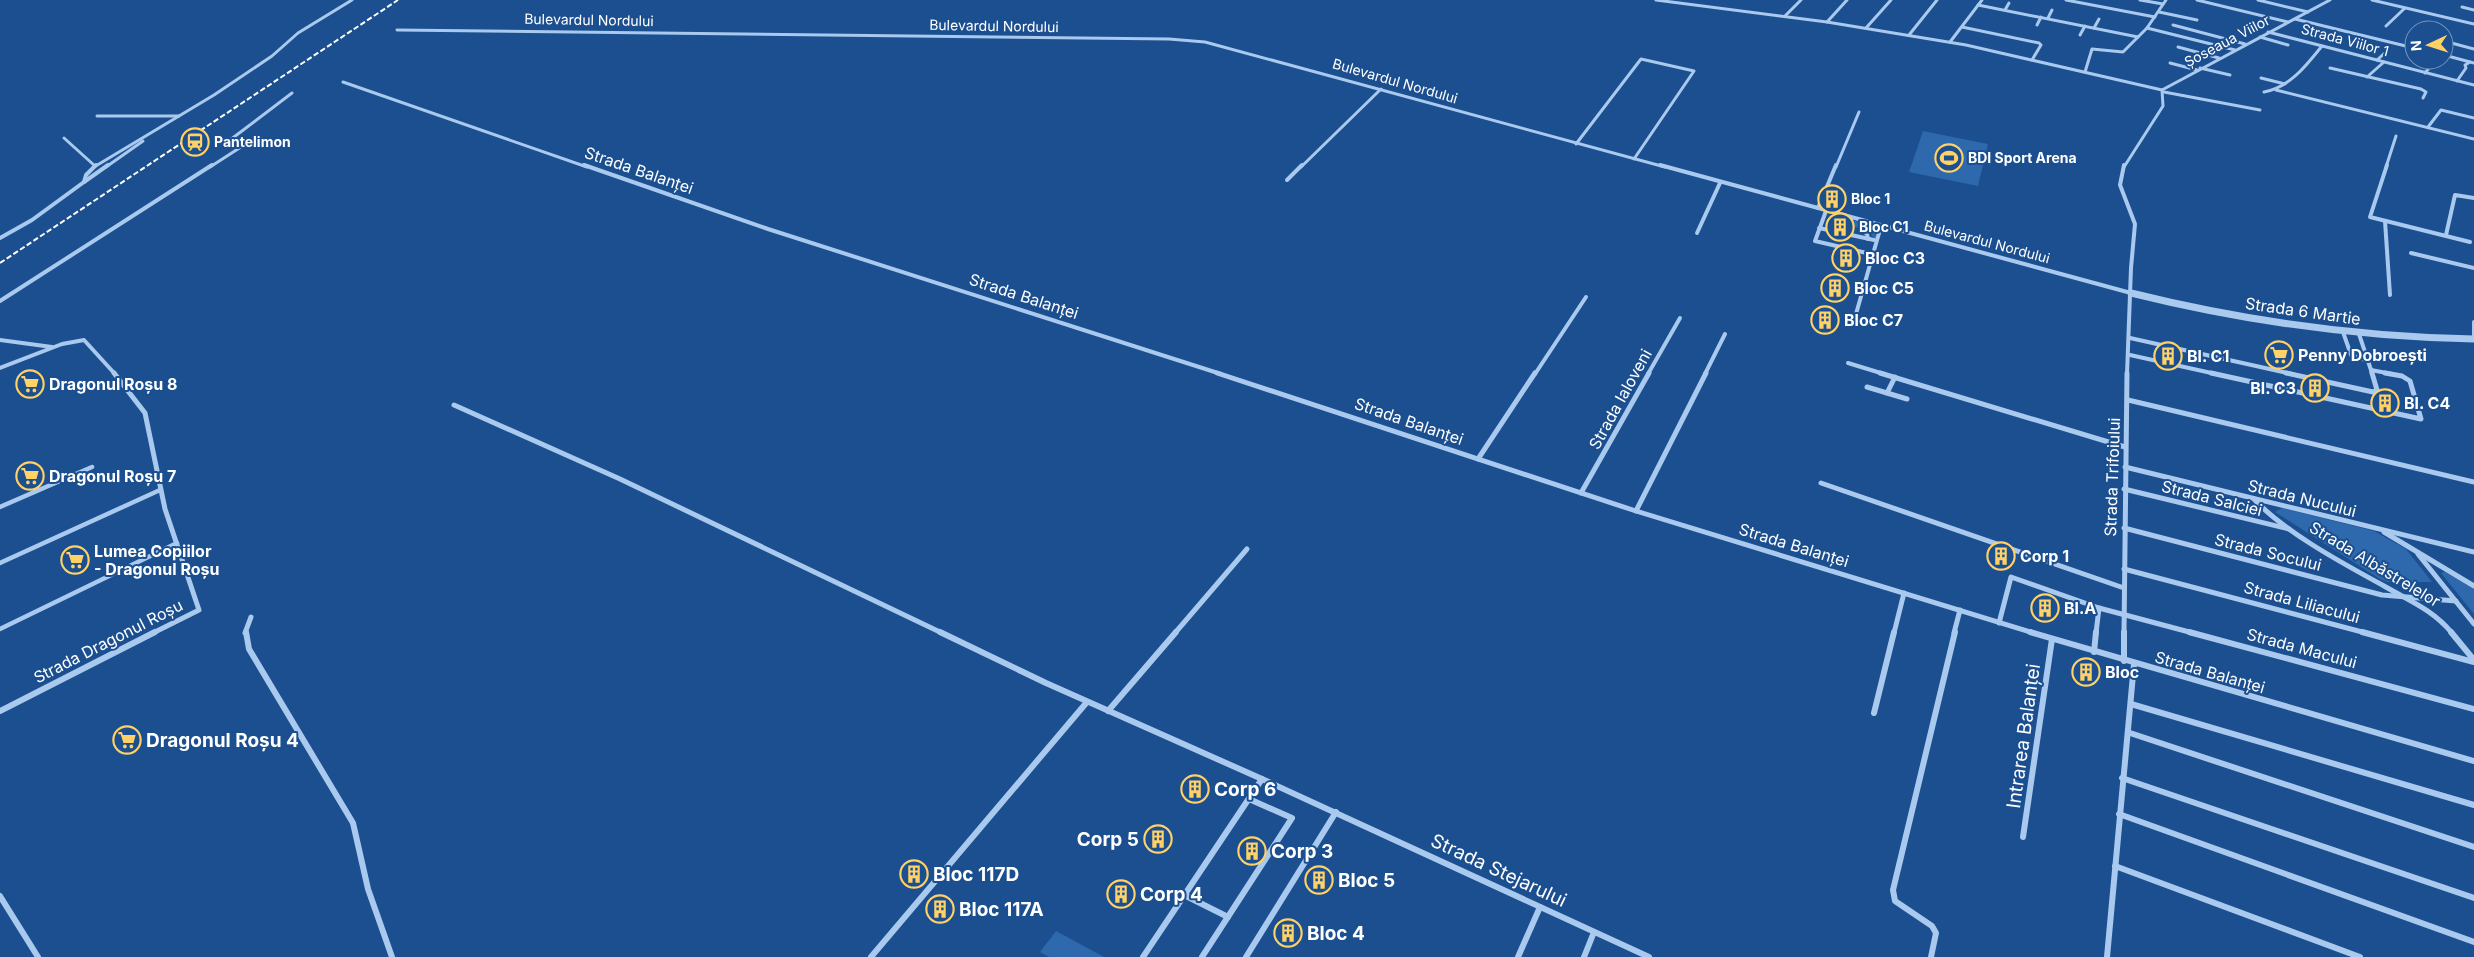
<svg xmlns="http://www.w3.org/2000/svg" width="2474" height="957" font-family="Inter,sans-serif">
	<style>
		.green { fill: #2e69ad }
		.lines { fill: none; stroke-linecap: round; stroke-linejoin: round }
		.pedestrian { stroke: #a9c9ee; stroke-width: 4.5 }
		.minor-far3 { stroke: #a9c9ee; stroke-width: 3 }
		.minor-far2 { stroke: #a9c9ee; stroke-width: 4 }
		.minor-far1 { stroke: #a9c9ee; stroke-width: 5 }
		.minor { stroke: #a9c9ee; stroke-width: 6 }
		.tertiary { stroke: #a9c9ee; stroke-width: 7 }
		.rail { stroke: #fff; stroke-width: 2; stroke-dasharray: 5.5 2.5; stroke-linecap: butt }
		.labels { text-anchor: middle; stroke-width: 4; stroke-linejoin: round; paint-order: stroke }
		.far-street-label { font-size: 14px; fill: #fff; stroke: #1b4f8f }
		.far-poi-label { font-size: 14px; font-weight: bold; fill: #fff; stroke: #1b4f8f; text-anchor: start }
		.street-label { font-size: 16px; fill: #fff; stroke: #1b4f8f }
		.poi-label { font-size: 16px; font-weight: bold; fill: #fff; stroke: #1b4f8f; text-anchor: start }
		.near-street-label { font-size: 19px; fill: #fff; stroke: #1b4f8f }
		.near-poi-label { font-size: 19px; font-weight: bold; fill: #fff; stroke: #1b4f8f; text-anchor: start }
	</style>
	<rect width="100%" height="100%" fill="#1b4f8f"/>
	<!-- green -->
	<g class="green">
		<path d="M1923,131L1988,144L1978,186L1909,172Z"/>
		<path d="M1832,215L1846,220L1845,222L1851,224L1854,223L1850,221L1852,220L1879,227L1876,230V239L1866,230L1843,224L1842,220L1828,216Z"/>
		<path d="M2282,508L2374,531L2406,549L2432,582H2387L2380,579L2275,512Z"/>
		<path d="M2445,572L2474,589V614L2441,573Z"/>
		<path d="M1056,931L1104,957H1049L1040,952Z"/>
	</g>
	<g class="lines">
		<!-- pedestrian -->
		<g class="pedestrian">
			<path d="M0,507L92,467"/>
			<path d="M0,563L160,490"/>
			<path d="M0,629L177,543"/>
		</g>
		<!-- minor-far3 -->
		<g class="minor-far3">
			<path d="M1656,0L1827,22L1966,45L2162,90"/>
			<path d="M2066,0L2155,17"/>
			<path d="M2140,0L2163,4"/>
			<path d="M2197,0L2288,22"/>
			<path d="M2258,0L2308,12"/>
			<path d="M2372,0L2474,24"/>
			<path d="M1978,5L2138,37"/>
			<path d="M2462,7L2474,10"/>
			<path d="M2005,10L2009,3"/>
			<path d="M2159,12L2197,20"/>
			<path d="M1785,16L1801,0"/>
			<path d="M2048,18L2052,10"/>
			<path d="M2295,19L2414,48"/>
			<path d="M1827,22L1847,0"/>
			<path d="M2037,25L2041,17"/>
			<path d="M2173,25L2245,44"/>
			<path d="M2386,26L2405,8"/>
			<path d="M1962,27L2039,43L2041,45L2032,60"/>
			<path d="M1866,28L1891,0"/>
			<path d="M2094,28L2099,19"/>
			<path d="M2147,28L2235,50"/>
			<path d="M397,30L1169,39L1205,42L1665,167"/>
			<path d="M2268,32L2474,85"/>
			<path d="M1909,35L1937,0"/>
			<path d="M2080,35L2085,26"/>
			<path d="M2260,37L2288,45"/>
			<path d="M2444,41L2474,49"/>
			<path d="M1950,42L1982,0"/>
			<path d="M2178,47L2219,58"/>
			<path d="M2444,55L2474,63"/>
			<path d="M2377,60L2387,51"/>
			<path d="M2170,63L2197,70"/>
			<path d="M2200,68L2230,75"/>
			<path d="M2330,68L2421,89L2426,92L2423,98"/>
			<path d="M2085,72L2092,49L2123,52L2147,28L2166,0"/>
			<path d="M2425,73L2433,63"/>
			<path d="M2367,77L2384,62"/>
			<path d="M2261,78L2285,84"/>
			<path d="M2457,81L2466,68L2465,65L2470,62"/>
			<path d="M343,82L587,167"/>
			<path d="M2162,90L2330,0"/>
			<path d="M2276,90L2474,139"/>
			<path d="M2164,92L2260,110"/>
			<path d="M2264,92C2290,87 2306,66 2322,46"/>
			<path d="M97,116H179"/>
			<path d="M2428,127L2441,110L2474,118"/>
			<path d="M64,138L95,166"/>
			<path d="M1576,144L1641,59L1694,71L1634,159"/>
			<path d="M94,167L214,95L272,56L298,33L352,0"/>
			<path d="M106,167L143,141"/>
			<path d="M210,167L241,147L226,143L292,93"/>
			<path d="M1301,167L1381,89"/>
			<path d="M1836,167L1859,112"/>
			<path d="M2124,167L2163,106L2162,90"/>
			<path d="M2386,167L2396,136"/>
		</g>
		<!-- minor-far2 -->
		<g class="minor-far2">
			<path d="M584,165L768,229L1221,374"/>
			<path d="M1660,165L2131,293"/>
			<path d="M2124,165L2120,185L2135,224L2131,268L2127,374"/>
			<path d="M2387,165L2370,217L2470,242"/>
			<path d="M1287,180L1302,165"/>
			<path d="M84,182L108,165"/>
			<path d="M1818,208L1836,165"/>
			<path d="M1826,211L1815,241L1871,254"/>
			<path d="M2385,221L2390,295"/>
			<path d="M1819,228L1874,240"/>
			<path d="M1863,231L1867,234L1868,239"/>
			<path d="M1697,233L1720,183"/>
			<path d="M2446,235L2455,195L2474,198"/>
			<path d="M0,238L32,220L84,182L86,175L96,165"/>
			<path d="M2411,253L2474,268"/>
			<path d="M0,301L212,165"/>
			<path d="M1856,314L1881,226"/>
			<path d="M2474,322V339"/>
			<path d="M2343,332L2351,355L2368,361"/>
			<path d="M2359,334L2371,370"/>
			<path d="M2130,338L2292,374"/>
			<path d="M0,340L52,347"/>
			<path d="M2130,355L2216,374"/>
			<path d="M1848,363L1884,374"/>
			<path d="M0,368L62,344L84,340L115,374"/>
			<path d="M1535,374L1586,297"/>
			<path d="M1648,374L1680,318"/>
			<path d="M1705,374L1725,334"/>
			<path d="M2372,374L2371,370L2392,374"/>
		</g>
		<!-- minor-far1 -->
		<g class="minor-far1">
			<path d="M114,373L145,413L165,509L199,610L153,633"/>
			<path d="M1217,373L1636,511L2034,633"/>
			<path d="M1880,373L2125,447"/>
			<path d="M2211,373L2421,419L2410,381L2402,376L2385,373"/>
			<path d="M2286,373L2373,392L2377,390L2372,373"/>
			<path d="M1867,387L1907,399"/>
			<path d="M1887,393L1895,377"/>
			<path d="M2128,400L2474,482"/>
			<path d="M454,405L620,479L942,633"/>
			<path d="M1478,459L1535,373"/>
			<path d="M2125,467L2474,552"/>
			<path d="M1821,483L2124,588"/>
			<path d="M2124,489L2289,529"/>
			<path d="M1581,493L1649,373"/>
			<path d="M2254,499C2284,532 2344,564 2384,586C2410,601 2433,610 2452,633"/>
			<path d="M1636,511L1706,373"/>
			<path d="M2124,528L2382,595L2456,601"/>
			<path d="M2384,532L2474,586"/>
			<path d="M2418,554L2474,624"/>
			<path d="M2124,569L2366,633"/>
			<path d="M1999,623L2011,577L2099,608L2193,633"/>
			<path d="M245,633L251,617"/>
			<path d="M1175,633L1247,549"/>
			<path d="M1894,633L1904,593"/>
			<path d="M1954,633L1960,610"/>
			<path d="M2096,633L2099,608"/>
			<path d="M2124,633L2127,373"/>
		</g>
		<!-- minor -->
		<g class="minor">
			<path d="M246,632L249,649L353,823L368,889L392,957"/>
			<path d="M940,632L1046,683L1262,779L1649,957"/>
			<path d="M2030,632L2474,761"/>
			<path d="M2189,632L2474,709"/>
			<path d="M2362,632L2474,662"/>
			<path d="M2451,632L2474,660"/>
			<path d="M2094,652L2096,632"/>
			<path d="M2124,661V632"/>
			<path d="M2131,704L2474,805"/>
			<path d="M0,711L155,632"/>
			<path d="M1108,711L1176,632"/>
			<path d="M1874,713L1894,632"/>
			<path d="M2130,733L2474,847"/>
			<path d="M2122,778L2474,898"/>
			<path d="M2119,814L2474,942"/>
			<path d="M2023,837L2052,639"/>
			<path d="M2115,866L2360,957"/>
			<path d="M1184,895L1228,917"/>
			<path d="M0,896L38,957"/>
			<path d="M871,957L1087,702"/>
			<path d="M1143,957L1262,779"/>
			<path d="M1202,957L1292,818L1249,799"/>
			<path d="M1246,957L1336,812"/>
			<path d="M1518,957L1540,907"/>
			<path d="M1584,957L1594,932"/>
			<path d="M1931,957L1936,933L1932,926L1895,901L1893,890L1955,632"/>
			<path d="M2107,957L2134,664"/>
		</g>
		<!-- tertiary -->
		<path class="tertiary" d="M2131,293C2244,321 2357,337 2474,339"/>
		<!-- rail -->
		<path class="rail" d="M0,263L398,0"/>
	</g>
	<!-- icons -->
	<defs>
		<g id="station-ring" transform="scale(1.4375)"><circle r="9.5" fill="#1b4f8f" stroke="#ffd166" stroke-width="1.5"/><path d="M-3-6H3Q5-6 5-4V2Q5 4 3 4L4.5 6H3L1.5 4h-3L-3 6H-4.5L-3 4Q-5 4-5 2V-4Q-5-6-3-6ZM-3.5-4v3h7v-3ZM-3.5 1v1.5H-2V1ZM2 1v1.5H3.5V1Z" fill="#ffd166"/></g>
		<g id="stadium-ring" transform="scale(1.4375)"><circle r="9.5" fill="#1b4f8f" stroke="#ffd166" stroke-width="1.5"/><path d="M0-5a6.5 5 0 1 0 0 10a6.5 5 0 1 0 0-10ZM-3.5-1.8h7v3.6h-7Z" fill="#ffd166"/></g>
		<g id="building-ring" transform="scale(1.4375)"><circle r="9.5" fill="#1b4f8f" stroke="#ffd166" stroke-width="1.5"/><path d="M-4-6H4V6H1V3H-1V6H-4ZM-2.5-4.3h1.7v1.8h-1.7ZM.8-4.3h1.7v1.8H.8ZM-2.5-1h1.7V.8h-1.7ZM.8-1h1.7V.8H.8Z" fill="#ffd166"/></g>
		<g id="supermarket-ring" transform="scale(1.4375)"><circle r="9.5" fill="#1b4f8f" stroke="#ffd166" stroke-width="1.5"/><path d="M-6-5.5h2.5l.6 2H6L4.5 2H-2.5L-4.4-4H-6ZM-1.5 3.2a1.3 1.3 0 1 0 .1 0ZM3 3.2a1.3 1.3 0 1 0 .1 0Z" fill="#ffd166"/></g>
	</defs>
	<g fill-rule="evenodd">
		<use href="#station-ring" x="195" y="142"/>
		<use href="#stadium-ring" x="1949" y="158"/>
		<use href="#building-ring" x="1832" y="199"/>
		<use href="#building-ring" x="1840" y="227"/>
		<use href="#building-ring" x="1846" y="258"/>
		<use href="#building-ring" x="1835" y="288"/>
		<use href="#building-ring" x="1825" y="320"/>
		<use href="#supermarket-ring" x="2279" y="355"/>
		<use href="#building-ring" x="2168" y="356"/>
		<use href="#supermarket-ring" x="30" y="384"/>
		<use href="#building-ring" x="2315" y="388"/>
		<use href="#building-ring" x="2385" y="403"/>
		<use href="#supermarket-ring" x="30" y="476"/>
		<use href="#building-ring" x="2001" y="556"/>
		<use href="#supermarket-ring" x="75" y="560"/>
		<use href="#building-ring" x="2045" y="608"/>
		<use href="#building-ring" x="2086" y="672"/>
		<use href="#supermarket-ring" x="127" y="740"/>
		<use href="#building-ring" x="1195" y="789"/>
		<use href="#building-ring" x="1158" y="839"/>
		<use href="#building-ring" x="1252" y="851"/>
		<use href="#building-ring" x="914" y="874"/>
		<use href="#building-ring" x="1319" y="880"/>
		<use href="#building-ring" x="1121" y="894"/>
		<use href="#building-ring" x="940" y="909"/>
		<use href="#building-ring" x="1288" y="933"/>
	</g>
	<g class="labels">
		<!-- far-street labels -->
		<g class="far-street-label">
			<text transform="translate(589 20) rotate(1)" y="5">Bulevardul Nordului</text>
			<text transform="translate(994 26) rotate(1)" y="5">Bulevardul Nordului</text>
			<text transform="translate(2345 40) rotate(15)" y="5">Strada Viilor 1</text>
			<text transform="translate(2227 41) rotate(-28)" y="5">Șoseaua Viilor</text>
			<text transform="translate(1395 81) rotate(16)" y="5">Bulevardul Nordului</text>
			<text transform="translate(1987 242) rotate(15)" y="5">Bulevardul Nordului</text>
		</g>
		<!-- far-poi labels -->
		<g class="far-poi-label">
			<text x="214" y="147">Pantelimon</text>
			<text x="1968" y="163">BDI Sport Arena</text>
			<text x="1851" y="204">Bloc 1</text>
			<text x="1859" y="232">Bloc C1</text>
		</g>
		<!-- street labels -->
		<g class="street-label">
			<text transform="translate(639 170) rotate(19)" y="6">Strada Balanței</text>
			<text transform="translate(1024 296) rotate(18)" y="6">Strada Balanței</text>
			<text transform="translate(2303 311) rotate(8)" y="6">Strada 6 Martie</text>
			<text transform="translate(1620 399) rotate(-61)" y="6">Strada Ialoveni</text>
			<text transform="translate(1409 421) rotate(19)" y="6">Strada Balanței</text>
			<text transform="translate(2112 477) rotate(-88)" y="6">Strada Trifoiului</text>
			<text transform="translate(2212 498) rotate(14)" y="6">Strada Salciei</text>
			<text transform="translate(2302 498) rotate(14)" y="6">Strada Nucului</text>
			<text transform="translate(1794 545) rotate(17)" y="6">Strada Balanței</text>
			<text transform="translate(2268 552) rotate(14)" y="6">Strada Socului</text>
			<text transform="translate(2375 564) rotate(31)" y="6">Strada Albăstrelelor</text>
			<text transform="translate(2302 602) rotate(15)" y="6">Strada Liliacului</text>
			<text transform="translate(108 641) rotate(-27)" y="6">Strada Dragonul Roșu</text>
			<text transform="translate(2302 648) rotate(15)" y="6">Strada Macului</text>
			<text transform="translate(2210 672) rotate(16)" y="6">Strada Balanței</text>
		</g>
		<!-- poi labels -->
		<g class="poi-label">
			<text x="1865" y="264">Bloc C3</text>
			<text x="1854" y="294">Bloc C5</text>
			<text x="1844" y="326">Bloc C7</text>
			<text x="2298" y="361">Penny Dobroești</text>
			<text x="2187" y="362">Bl. C1</text>
			<text x="49" y="390">Dragonul Roșu 8</text>
			<text x="2296" y="394" text-anchor="end">Bl. C3</text>
			<text x="2404" y="409">Bl. C4</text>
			<text x="49" y="482">Dragonul Roșu 7</text>
			<text x="94" y="557">Lumea Copiilor<tspan x="94" dy="18">- Dragonul Roșu</tspan></text>
			<text x="2020" y="562">Corp 1</text>
			<text x="2064" y="614">Bl.A</text>
			<text x="2105" y="678">Bloc</text>
		</g>
		<!-- near-street labels -->
		<g class="near-street-label">
			<text transform="translate(2023 736) rotate(-82)" y="7">Intrarea Balanței</text>
			<text transform="translate(1499 870) rotate(25)" y="7">Strada Stejarului</text>
		</g>
		<!-- near-poi labels -->
		<g class="near-poi-label">
			<text x="146" y="747">Dragonul Roșu 4</text>
			<text x="1214" y="796">Corp 6</text>
			<text x="1139" y="846" text-anchor="end">Corp 5</text>
			<text x="1271" y="858">Corp 3</text>
			<text x="933" y="881">Bloc 117D</text>
			<text x="1338" y="887">Bloc 5</text>
			<text x="1140" y="901">Corp 4</text>
			<text x="959" y="916">Bloc 117A</text>
			<text x="1307" y="940">Bloc 4</text>
		</g>
	</g>
	<!-- north arrow -->
	<g transform="translate(2429 45) rotate(266)"><circle r="24" fill="#1b4f8f" stroke="#7695bc"/>
	<path d="M0-4L9 19L0 12L-9 19Z" fill="#ffd166"/>
	<text y="-8" font-size="14" font-weight="bold" text-anchor="middle" fill="#ffffff">N</text>
	</g>
</svg>
